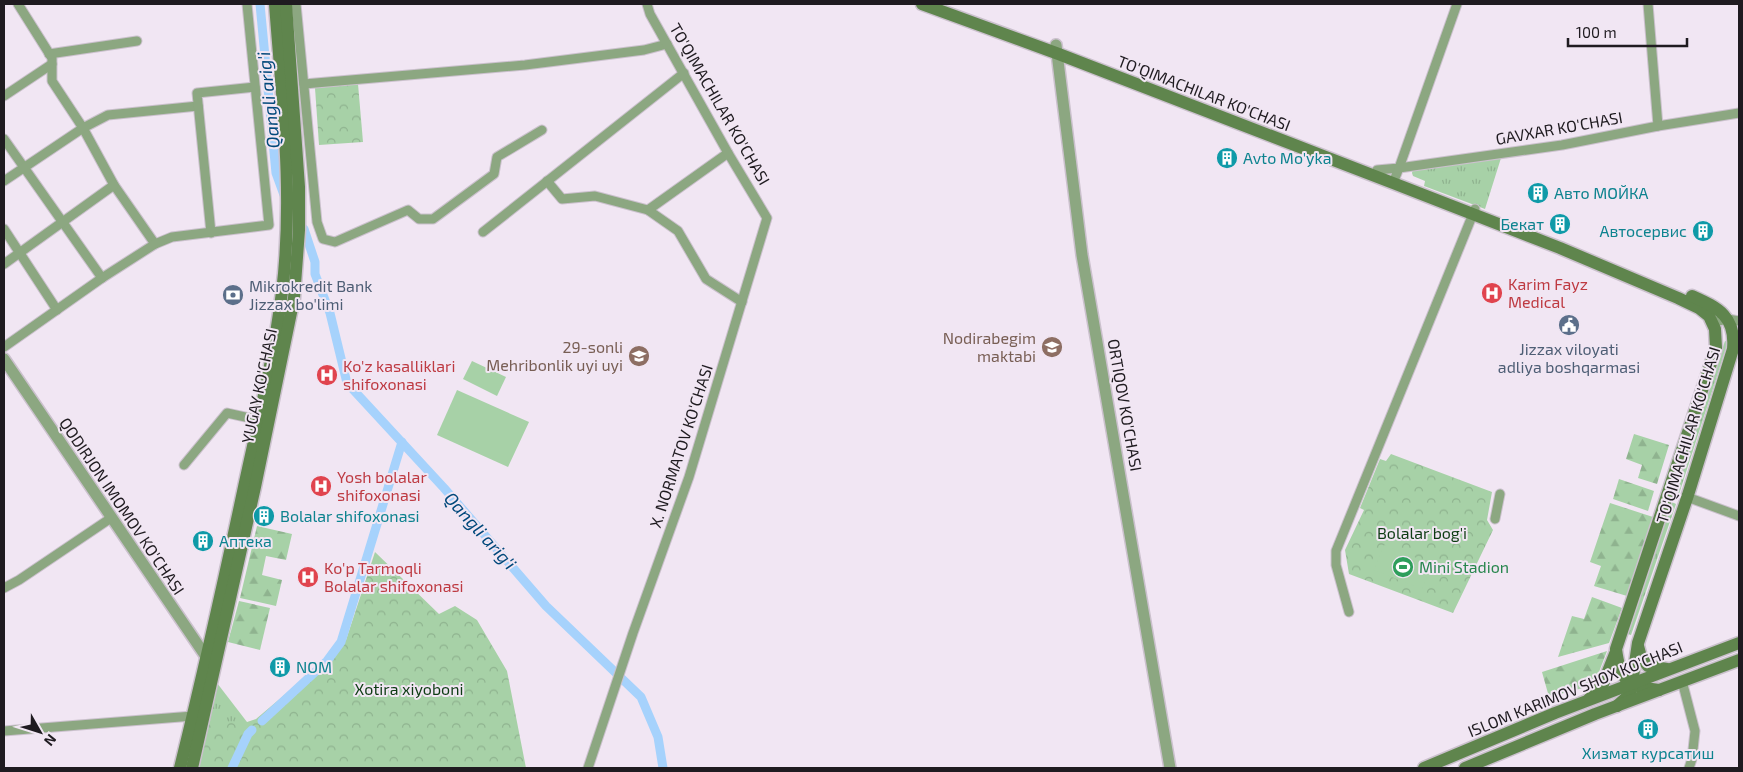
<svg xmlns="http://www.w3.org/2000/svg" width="1743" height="772" font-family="'Exo 2',sans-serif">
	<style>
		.grass { fill: url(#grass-tufts) }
		.forest { fill: url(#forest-firs) }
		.park { fill: url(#park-crowns) }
		.pitch { fill: #a7d1a7 }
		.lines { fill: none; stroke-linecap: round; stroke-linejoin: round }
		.canal { stroke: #a6d2fc; stroke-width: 9 }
		.minor-casing { stroke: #cbc1cd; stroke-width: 11 }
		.tertiary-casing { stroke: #cbc1cd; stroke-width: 14 }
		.secondary-casing { stroke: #cbc1cd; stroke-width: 15 }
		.minor { stroke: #8ca781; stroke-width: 9 }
		.tertiary { stroke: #8ca781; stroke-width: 11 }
		.secondary { stroke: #5f854d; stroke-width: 12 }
		.labels { text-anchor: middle; stroke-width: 4; stroke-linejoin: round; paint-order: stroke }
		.street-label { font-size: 16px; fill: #1f1b20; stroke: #f1e6f3 }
		.culture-label { font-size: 16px; fill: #0d838f; stroke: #f1e6f3; text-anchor: start }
		.health-label { font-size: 16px; fill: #be3a42; stroke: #f1e6f3; text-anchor: start }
		.service-label { font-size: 16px; fill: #4e5e75; stroke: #f1e6f3; text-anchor: start }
		.education-label { font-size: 16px; fill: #785e54; stroke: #f1e6f3; text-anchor: end }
		.park-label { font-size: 16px; fill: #0d3c13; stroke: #f1e6f3 }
		.leisure-label { font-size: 16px; fill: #27864d; stroke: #f1e6f3; text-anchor: start }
		.water-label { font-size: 18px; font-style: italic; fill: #00487b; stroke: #f1e6f3 }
	</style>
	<defs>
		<pattern id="grass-tufts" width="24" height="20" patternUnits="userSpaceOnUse" patternTransform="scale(1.25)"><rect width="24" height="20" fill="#a7d1a7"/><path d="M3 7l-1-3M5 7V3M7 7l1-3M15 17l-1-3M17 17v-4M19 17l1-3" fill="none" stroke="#8fb38f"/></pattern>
		<pattern id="forest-firs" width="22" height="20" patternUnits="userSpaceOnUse" patternTransform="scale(1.25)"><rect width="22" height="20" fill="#a7d1a7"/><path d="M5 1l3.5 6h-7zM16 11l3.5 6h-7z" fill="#8fb38f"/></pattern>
		<pattern id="park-crowns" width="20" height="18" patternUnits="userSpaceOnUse" patternTransform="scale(1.25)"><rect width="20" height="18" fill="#a7d1a7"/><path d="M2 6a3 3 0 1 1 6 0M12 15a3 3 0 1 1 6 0" fill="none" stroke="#8fb38f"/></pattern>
	</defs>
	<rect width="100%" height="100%" fill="#f1e6f3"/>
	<!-- grass -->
	<g class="grass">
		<path d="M1501,158L1485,209L1424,186L1425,181L1413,176L1412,173L1413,168Z"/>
		<path d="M1725,341L1728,342L1679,494L1675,493Z"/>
		<path d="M1672,502L1676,504L1631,635L1627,634Z"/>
		<path d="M217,683L247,722H209Z"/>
	</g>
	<!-- forest -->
	<g class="forest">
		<path d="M1634,434L1669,445L1657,484L1638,478L1642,465L1626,459Z"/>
		<path d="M1619,479L1654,491L1648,511L1613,499Z"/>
		<path d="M1610,503L1653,517L1627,596L1594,586L1601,566L1590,562Z"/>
		<path d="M257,526L292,534L286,560L266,556L262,575L282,580L276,606L240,598Z"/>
		<path d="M1592,597L1622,608L1609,643L1558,657L1572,616L1584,619Z"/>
		<path d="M239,601L270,608L260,650L228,642Z"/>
		<path d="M1607,651L1594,685L1549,697L1542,672Z"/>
	</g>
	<!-- park -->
	<g class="park">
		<path d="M358,84L363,142L319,145L315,88Z"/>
		<path d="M1391,454L1492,492L1487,520L1493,530L1453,613L1349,574L1345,550L1364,510L1360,508L1380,459L1386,461Z"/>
		<path d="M375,552L439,614L455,606L477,620L507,671L526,768H199L209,722H247L256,719L295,686L346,640Z"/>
	</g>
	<!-- pitch -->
	<g class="pitch">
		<path d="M472,361L506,377L497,396L463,379Z"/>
		<path d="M457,390L529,422L508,467L437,435Z"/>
		<path d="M1384,545L1432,564L1422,589L1374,570Z"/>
	</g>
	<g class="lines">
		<!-- canal -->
		<g class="canal">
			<path d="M260,4L276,173L284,195"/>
			<path d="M304,229L315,262V274L330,313L347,383L444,488L546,606L641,697L658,737L663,768"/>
			<path d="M262,721L327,661L341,642L402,442"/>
			<path d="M232,768L248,734L252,730"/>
		</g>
		<!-- minor casing -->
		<g class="minor-casing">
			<g id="minor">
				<path d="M18,4L52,58V81L83,128L114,185L155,244"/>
				<path d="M296,4L317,222L323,239L335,242L408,210L419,219H433L494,174L497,157L542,130"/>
				<path d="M1648,4L1658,126"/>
				<path d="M49,54L137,41"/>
				<path d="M304,84L525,65L644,50L667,44"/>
				<path d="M4,96L52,64"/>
				<path d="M4,139L102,278"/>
				<path d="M1377,170L1399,168L1457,4"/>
				<path d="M4,181L83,128L108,115L198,106"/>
				<path d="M547,181L562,199L595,196L648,210L728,153"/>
				<path d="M1393,183L1399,168L1562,145L1658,126L1739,113"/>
				<path d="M648,210L678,231L706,279L742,302"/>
				<path d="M4,229L57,310"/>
				<path d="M483,232L684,73"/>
				<path d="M211,233L197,93L255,87"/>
				<path d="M4,264L114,185"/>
				<path d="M1713,322L1728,319L1739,321"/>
				<path d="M4,347L102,278L155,244L172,237L269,225L247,4"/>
				<path d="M184,465L227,413L259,420"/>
				<path d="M1687,497L1739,516"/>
				<path d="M1495,519L1500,494"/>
				<path d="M4,588L19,580L111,518"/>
				<path d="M1349,612L1336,565V551L1475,209"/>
				<path d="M1682,681L1695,731L1692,759L1689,768"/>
				<path d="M4,731L193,716"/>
				<path d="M588,768L633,633L689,477L767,218L728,153L650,14L647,4"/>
			</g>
		</g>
		<!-- tertiary casing -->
		<g class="tertiary-casing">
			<g id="tertiary">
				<path d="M1056,45L1082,255L1170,768"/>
				<path d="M4,359L211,664"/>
			</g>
		</g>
		<!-- secondary casing -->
		<g class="secondary-casing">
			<g id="secondary">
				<path d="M922,4L1056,53L1393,183L1560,248L1678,298L1699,308L1709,316L1715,329L1716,348L1616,649C1620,681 1627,686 1659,690"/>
				<path d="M1638,646L1641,657L1648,666L1667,669"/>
				<path d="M1589,699L1603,684L1615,654"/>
				<path d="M1617,706L1627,697L1631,690L1638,643L1688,495L1733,349C1736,317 1719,308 1692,296"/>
				<path d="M180,768C203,675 224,581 244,487C258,422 274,357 282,292C294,196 282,99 275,4"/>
				<path d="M192,768L255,487L294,298L299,230V187L286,4"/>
				<path d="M1424,768L1555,713L1739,643"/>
				<path d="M1465,768L1595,714L1739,660"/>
			</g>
		</g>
		<!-- minor -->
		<use href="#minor" class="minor"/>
		<!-- tertiary -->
		<use href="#tertiary" class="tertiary"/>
		<!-- secondary -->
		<use href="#secondary" class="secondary"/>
	</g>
	<!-- icons -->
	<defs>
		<g id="building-disc" transform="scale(1.125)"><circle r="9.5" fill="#0f9aa8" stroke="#f1e6f3"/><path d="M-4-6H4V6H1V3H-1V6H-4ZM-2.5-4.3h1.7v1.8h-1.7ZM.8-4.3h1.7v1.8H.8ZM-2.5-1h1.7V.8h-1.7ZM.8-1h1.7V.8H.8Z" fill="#fff"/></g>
		<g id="hospital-disc" transform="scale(1.125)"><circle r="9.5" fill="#e0444e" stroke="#f1e6f3"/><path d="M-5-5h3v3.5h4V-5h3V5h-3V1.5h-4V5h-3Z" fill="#fff"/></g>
		<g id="bank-disc" transform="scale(1.125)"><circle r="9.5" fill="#5c6f8a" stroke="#f1e6f3"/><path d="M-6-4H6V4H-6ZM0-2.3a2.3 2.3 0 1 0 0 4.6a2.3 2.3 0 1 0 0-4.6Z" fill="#fff"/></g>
		<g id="civic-disc" transform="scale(1.125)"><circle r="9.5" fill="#5c6f8a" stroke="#f1e6f3"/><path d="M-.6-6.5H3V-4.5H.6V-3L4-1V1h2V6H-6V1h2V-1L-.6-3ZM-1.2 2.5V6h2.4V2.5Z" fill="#fff"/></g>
		<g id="school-disc" transform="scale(1.125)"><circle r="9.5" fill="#8d6e63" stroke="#f1e6f3"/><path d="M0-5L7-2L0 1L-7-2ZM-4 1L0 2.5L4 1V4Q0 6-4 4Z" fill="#fff"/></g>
		<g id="stadium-disc" transform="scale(1.125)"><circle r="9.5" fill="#2e9e5b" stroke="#f1e6f3"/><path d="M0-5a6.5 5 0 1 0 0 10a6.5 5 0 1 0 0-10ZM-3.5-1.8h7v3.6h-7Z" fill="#fff"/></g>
	</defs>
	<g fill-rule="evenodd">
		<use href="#building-disc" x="1227" y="158"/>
		<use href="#building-disc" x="1538" y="193"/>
		<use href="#building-disc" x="1560" y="224"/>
		<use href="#building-disc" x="1703" y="231"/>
		<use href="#hospital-disc" x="1492" y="293"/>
		<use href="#bank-disc" x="233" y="295"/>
		<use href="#civic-disc" x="1569" y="325"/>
		<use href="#school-disc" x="1052" y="347"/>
		<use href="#school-disc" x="639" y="356"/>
		<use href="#hospital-disc" x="327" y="375"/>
		<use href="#hospital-disc" x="321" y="486"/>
		<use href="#building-disc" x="264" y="516"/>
		<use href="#building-disc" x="203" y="541"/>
		<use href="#stadium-disc" x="1403" y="567"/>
		<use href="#hospital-disc" x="308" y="577"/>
		<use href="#building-disc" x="280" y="667"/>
		<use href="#building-disc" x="1648" y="729"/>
	</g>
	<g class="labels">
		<!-- street labels -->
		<g class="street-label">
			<text transform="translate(1204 93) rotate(21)" y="6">TO'QIMACHILAR KO'CHASI</text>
			<text transform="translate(720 104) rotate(60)" y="6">TO'QIMACHILAR KO'CHASI</text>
			<text transform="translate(1559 128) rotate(-10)" y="6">GAVXAR KO'CHASI</text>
			<text transform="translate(259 386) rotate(-78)" y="6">YUGAY KO'CHASI</text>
			<text transform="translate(1125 405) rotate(80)" y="6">ORTIQOV KO'CHASI</text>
			<text transform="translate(1688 435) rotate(-73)" y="6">TO'QIMACHILAR KO'CHASI</text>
			<text transform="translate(681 446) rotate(-72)" y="6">X. NORMATOV KO'CHASI</text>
			<text transform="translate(122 506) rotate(56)" y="6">QODIRJON IMOMOV KO'CHASI</text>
			<text transform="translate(1575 689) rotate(-22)" y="6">ISLOM KARIMOV SHOX KO'CHASI</text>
		</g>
		<!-- culture labels -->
		<g class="culture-label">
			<text x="1243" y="164">Avto Mo'yka</text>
			<text x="1554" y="199">Авто МОЙКА</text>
			<text x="1544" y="230" text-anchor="end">Бекат</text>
			<text x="1687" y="237" text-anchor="end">Автосервис</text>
			<text x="280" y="522">Bolalar shifoxonasi</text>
			<text x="219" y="547">Аптека</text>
			<text x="296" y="673">NOM</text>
			<text x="1648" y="759" text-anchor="middle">Хизмат курсатиш</text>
		</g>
		<!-- health labels -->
		<g class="health-label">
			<text x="1508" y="290">Karim Fayz<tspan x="1508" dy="18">Medical</tspan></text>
			<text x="343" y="372">Ko'z kasalliklari<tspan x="343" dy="18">shifoxonasi</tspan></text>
			<text x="337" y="483">Yosh bolalar<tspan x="337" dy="18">shifoxonasi</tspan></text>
			<text x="324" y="574">Ko'p Tarmoqli<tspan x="324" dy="18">Bolalar shifoxonasi</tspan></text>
		</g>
		<!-- service labels -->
		<g class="service-label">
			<text x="249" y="292">Mikrokredit Bank<tspan x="249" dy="18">Jizzax bo'limi</tspan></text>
			<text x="1569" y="355" text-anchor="middle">Jizzax viloyati<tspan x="1569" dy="18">adliya boshqarmasi</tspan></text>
		</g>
		<!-- education labels -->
		<g class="education-label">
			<text x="1036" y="344">Nodirabegim<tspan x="1036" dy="18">maktabi</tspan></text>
			<text x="623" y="353">29-sonli<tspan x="623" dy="18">Mehribonlik uyi uyi</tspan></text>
		</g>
		<!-- park labels -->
		<g class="park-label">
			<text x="1422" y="539">Bolalar bog'i</text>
			<text x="409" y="695">Xotira xiyoboni</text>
		</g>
		<!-- leisure labels -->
		<g class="leisure-label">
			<text x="1419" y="573">Mini Stadion</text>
		</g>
		<!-- water labels -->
		<g class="water-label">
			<text transform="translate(269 100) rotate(-96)" y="6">Qangli arig'i</text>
			<text transform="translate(480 531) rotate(48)" y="6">Qangli arig'i</text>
		</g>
	</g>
	<!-- border -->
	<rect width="1743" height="772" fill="none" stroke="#1f1b20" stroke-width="10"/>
	<!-- north arrow -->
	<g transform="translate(40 732) rotate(129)" stroke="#f1e6f3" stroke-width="4" paint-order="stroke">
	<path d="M0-4L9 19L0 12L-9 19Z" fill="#1f1b20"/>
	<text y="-8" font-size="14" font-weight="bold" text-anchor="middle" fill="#1f1b20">N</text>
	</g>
	<!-- scale -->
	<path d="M1568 38v8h119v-8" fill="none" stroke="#1f1b20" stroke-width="2.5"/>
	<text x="1576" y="38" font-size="15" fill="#1f1b20" stroke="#f1e6f3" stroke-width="4" paint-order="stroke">100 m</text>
</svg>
